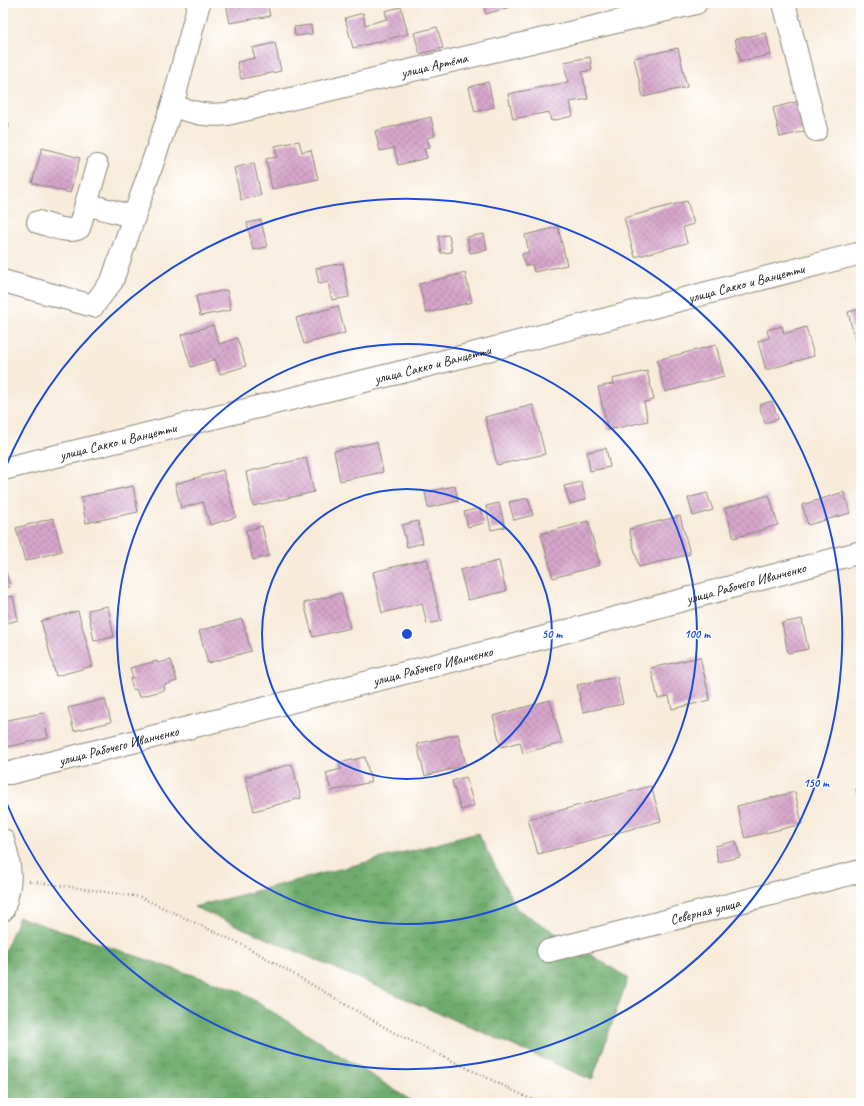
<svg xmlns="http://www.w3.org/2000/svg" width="864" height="1106" font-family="Caveat,sans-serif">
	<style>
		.forest { fill: url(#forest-crowns); stroke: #456444 }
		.building { fill: url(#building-cross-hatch) }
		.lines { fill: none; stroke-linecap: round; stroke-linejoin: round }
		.minor-casing { stroke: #8a847a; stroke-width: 24 }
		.path { stroke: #8a847a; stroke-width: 2.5; stroke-dasharray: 1 3; stroke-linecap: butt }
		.minor { stroke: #fff; stroke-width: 22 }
		.ring { fill: none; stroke: #1d4ed8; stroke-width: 2 }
		.labels { text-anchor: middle; stroke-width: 3; stroke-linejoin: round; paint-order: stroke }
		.street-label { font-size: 14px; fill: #1c1c1c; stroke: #fff }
		.centre { fill: #1d4ed8; stroke: #fff; stroke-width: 2 }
		.ring-label { font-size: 12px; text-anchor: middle; font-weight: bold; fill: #1d4ed8; stroke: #fff; stroke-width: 3; stroke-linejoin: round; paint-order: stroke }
	</style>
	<defs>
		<pattern id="forest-crowns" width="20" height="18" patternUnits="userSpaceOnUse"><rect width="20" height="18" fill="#6eab6c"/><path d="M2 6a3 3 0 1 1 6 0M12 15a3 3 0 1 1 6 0" fill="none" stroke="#5a8a58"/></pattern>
		<pattern id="building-cross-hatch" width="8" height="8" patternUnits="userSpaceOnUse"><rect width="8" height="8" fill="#d6a6cb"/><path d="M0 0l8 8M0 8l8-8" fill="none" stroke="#b78eae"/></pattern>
	</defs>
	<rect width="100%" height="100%" fill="#fff"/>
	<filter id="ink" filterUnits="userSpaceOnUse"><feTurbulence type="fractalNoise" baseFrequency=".025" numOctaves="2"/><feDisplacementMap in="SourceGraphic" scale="8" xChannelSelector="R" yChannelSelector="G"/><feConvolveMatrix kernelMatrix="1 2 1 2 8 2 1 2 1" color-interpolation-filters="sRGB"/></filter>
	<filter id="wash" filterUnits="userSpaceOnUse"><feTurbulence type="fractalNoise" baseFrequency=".012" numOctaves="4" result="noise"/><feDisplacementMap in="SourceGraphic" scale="16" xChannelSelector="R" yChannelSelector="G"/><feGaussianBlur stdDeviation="0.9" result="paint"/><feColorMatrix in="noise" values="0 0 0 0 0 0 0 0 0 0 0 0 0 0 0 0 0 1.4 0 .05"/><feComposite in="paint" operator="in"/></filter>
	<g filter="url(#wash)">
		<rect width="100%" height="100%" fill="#f8ebd9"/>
		<!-- forest -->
		<g class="forest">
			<path d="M478,833L517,909L628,978L592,1080L194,907Z"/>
			<path d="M19,917L238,990L415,1103H3V955Z"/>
		</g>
		<g id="blocks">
			<!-- building -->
			<g class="building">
				<path d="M226,3H267L270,16L230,23Z"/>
				<path d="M483,3H524L486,14Z"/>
				<path d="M401,7L408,34L353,48L345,18L363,13L365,25L387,19L385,11Z"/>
				<path d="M311,25L312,34L295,36L294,27Z"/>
				<path d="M437,27L443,48L420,54L414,33Z"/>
				<path d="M766,33L771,55L740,61L735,39Z"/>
				<path d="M275,43L281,71L241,79L237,62L255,58L252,48Z"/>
				<path d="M678,48L687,87L643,97L634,58Z"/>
				<path d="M590,57L592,70L582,72L588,99L570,102L573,116L551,121L549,112L513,119L508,94L568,82L564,62Z"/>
				<path d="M488,82L494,107L475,112L469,87Z"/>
				<path d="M799,101L806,131L780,137L773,108Z"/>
				<path d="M431,117L435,136L427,138L430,148L424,149L427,158L398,165L394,148L380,151L375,131Z"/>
				<path d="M3,122L9,124L4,147H3Z"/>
				<path d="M299,141L302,152L311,150L318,179L272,189L266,159L277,157L275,146Z"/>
				<path d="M42,148L80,158L70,193L32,183Z"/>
				<path d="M254,163L261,195L241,200L234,168Z"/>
				<path d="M687,201L694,224L683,227L687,243L635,257L624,218Z"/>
				<path d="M261,220L267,247L253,250L247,223Z"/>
				<path d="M558,227L567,265L534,272L532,264L525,266L522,254L529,252L525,235Z"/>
				<path d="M484,234L487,250L470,253L467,237Z"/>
				<path d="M449,235L452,252L441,253L438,236Z"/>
				<path d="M343,263L349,297L332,300L328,282L319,284L316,268Z"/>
				<path d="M465,273L472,302L426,313L419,284Z"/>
				<path d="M227,290L231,310L200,316L196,296Z"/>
				<path d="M338,306L345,333L304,344L296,318Z"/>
				<path d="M861,309V343L856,344L848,312Z"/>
				<path d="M213,325L219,344L237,338L246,366L220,374L215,359L191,367L181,335Z"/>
				<path d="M782,326L784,334L806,327L814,356L766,370L758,341L769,338L767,330Z"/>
				<path d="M716,345L724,376L665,392L657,360Z"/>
				<path d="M647,371L654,400L644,402L648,421L608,430L598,387L613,384L612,379Z"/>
				<path d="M772,401L778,419L765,423L759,405Z"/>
				<path d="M533,405L545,454L497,465L485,417Z"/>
				<path d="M377,442L383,472L340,481L334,451Z"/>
				<path d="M606,448L610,467L590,471L587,452Z"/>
				<path d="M306,458L314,492L253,506L246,472Z"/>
				<path d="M223,470L236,517L210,525L203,502L181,508L175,484Z"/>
				<path d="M581,482L586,499L570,504L564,486Z"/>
				<path d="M133,486L138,512L86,523L81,497Z"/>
				<path d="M455,486L458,501L428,508L425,492Z"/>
				<path d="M844,492L850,513L808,525L802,505Z"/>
				<path d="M707,493L713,510L693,516L688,498Z"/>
				<path d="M769,495L778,525L734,538L725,508Z"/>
				<path d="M528,498L533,515L514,520L509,502Z"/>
				<path d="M499,503L505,527L491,530L486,506Z"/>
				<path d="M480,508L484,523L468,527L464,512Z"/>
				<path d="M680,516L690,554L639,567L629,529Z"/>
				<path d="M53,518L62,551L25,561L16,528Z"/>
				<path d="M418,521L423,543L407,547L402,525Z"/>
				<path d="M588,521L600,565L553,578L541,534Z"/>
				<path d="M262,526L269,556L253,560L246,530Z"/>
				<path d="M427,559L441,621L427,624L422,603L382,613L373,572Z"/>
				<path d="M3,561L10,587L3,589Z"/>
				<path d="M499,561L506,591L468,600L460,570Z"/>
				<path d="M341,593L350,628L313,637L304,603Z"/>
				<path d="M13,596L18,620L3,624V598Z"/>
				<path d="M108,606L114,637L94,641L88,610Z"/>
				<path d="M78,611L93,666L56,676L41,621Z"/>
				<path d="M242,619L251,651L208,663L199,631Z"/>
				<path d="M802,619L808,649L788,653L782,623Z"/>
				<path d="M700,657L710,700L672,709L669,696L658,699L651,668Z"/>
				<path d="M171,660L177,681L164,685L165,690L139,697L136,689L133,690L130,679L133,678L130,668L157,661L158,663Z"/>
				<path d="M617,677L623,704L583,712L577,685Z"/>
				<path d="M105,699L111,722L74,731L68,708Z"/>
				<path d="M550,700L562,743L523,753L520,742L501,747L493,716Z"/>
				<path d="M43,713L48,738L7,747L3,730V721Z"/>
				<path d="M458,734L466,765L425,776L417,744Z"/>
				<path d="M365,757L371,782L331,791L326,773L341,769L339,763Z"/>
				<path d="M292,764L301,798L254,811L245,777Z"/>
				<path d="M466,777L474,806L461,810L452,781Z"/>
				<path d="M651,786L661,821L538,854L528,819Z"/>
				<path d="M861,788V800L859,801L856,789Z"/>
				<path d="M795,792L802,824L745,838L737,806Z"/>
				<path d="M736,841L740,857L718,862L715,846Z"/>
			</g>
		</g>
	</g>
	<g filter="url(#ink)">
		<use href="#blocks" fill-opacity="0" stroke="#8a847a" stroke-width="1"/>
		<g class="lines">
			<!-- minor casing -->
			<g class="minor-casing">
				<g id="minor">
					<path d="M784,3L816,130"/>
					<path id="s1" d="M172,106C193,112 205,117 227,114L696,3"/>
					<path d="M97,166L86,204L134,217"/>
					<path d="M38,222C50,225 67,234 79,228L86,204"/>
					<path d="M3,281L93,306L112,281L172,106L199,3"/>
					<path id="s2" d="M3,469L414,369L861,253"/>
					<path id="s3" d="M3,773H10L534,640L861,552"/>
					<path d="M3,840C12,869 12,882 3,910"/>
					<path id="s4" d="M548,951L861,871"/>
				</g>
			</g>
			<!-- path -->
			<path class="path" d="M29,881L140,897L247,947L393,1032L539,1103"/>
			<!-- minor -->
			<use href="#minor" class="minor"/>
		</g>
	</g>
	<!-- distance rings -->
	<g class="ring">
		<circle cx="407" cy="634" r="145"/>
		<circle cx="407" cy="634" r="290"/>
		<path d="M4 471A435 435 0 1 1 4 797"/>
	</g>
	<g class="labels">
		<!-- street labels -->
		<g class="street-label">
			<text dy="5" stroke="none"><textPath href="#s1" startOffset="269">улица Артёма</textPath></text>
			<text dy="5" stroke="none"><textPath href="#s2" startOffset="766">улица Сакко и Ванцетти</textPath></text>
			<text dy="5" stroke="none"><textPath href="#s2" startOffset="442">улица Сакко и Ванцетти</textPath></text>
			<text dy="5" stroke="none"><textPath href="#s2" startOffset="118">улица Сакко и Ванцетти</textPath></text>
			<text dy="5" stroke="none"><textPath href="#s3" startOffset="767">улица Рабочего Иванченко</textPath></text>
			<text dy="5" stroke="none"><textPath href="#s3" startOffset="443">улица Рабочего Иванченко</textPath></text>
			<text dy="5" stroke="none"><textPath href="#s3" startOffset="119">улица Рабочего Иванченко</textPath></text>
			<text dy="5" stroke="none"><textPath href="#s4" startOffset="162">Северная улица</textPath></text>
		</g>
	</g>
	<circle cx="407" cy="634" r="6" class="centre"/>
	<g class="ring-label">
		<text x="552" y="638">50 m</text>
		<text x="697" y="638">100 m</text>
		<text x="816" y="787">150 m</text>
	</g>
	<!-- margin -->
	<rect width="864" height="1106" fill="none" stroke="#fff" stroke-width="16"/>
</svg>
